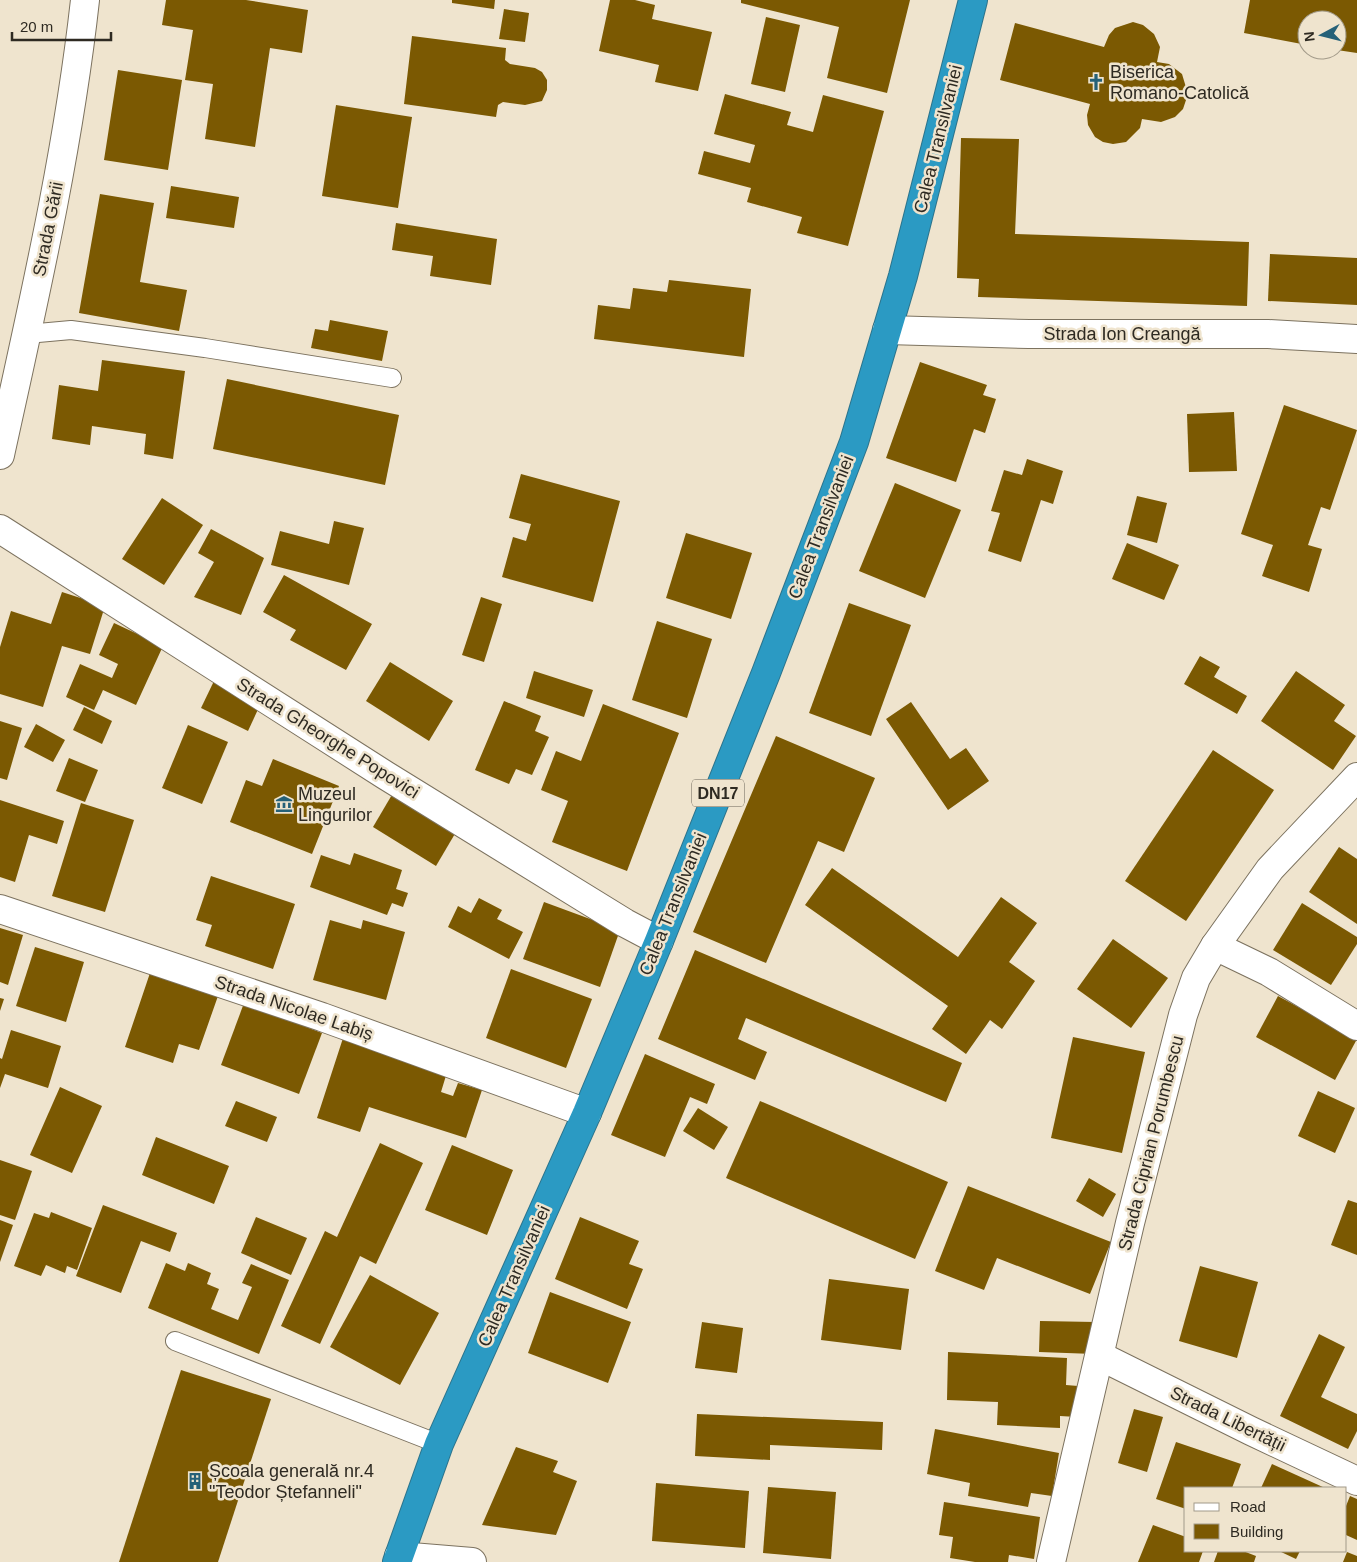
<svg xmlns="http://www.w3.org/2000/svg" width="1357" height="1562" font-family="Helvetica,sans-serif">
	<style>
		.building { fill: #7b5902 }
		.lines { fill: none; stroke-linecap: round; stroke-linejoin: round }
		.lane-casing { stroke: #7c725f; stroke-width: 20 }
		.street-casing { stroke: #7c725f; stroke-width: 30 }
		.secondary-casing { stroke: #7c725f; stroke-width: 30 }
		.highway-casing { stroke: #2c738b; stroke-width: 30 }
		.lane { stroke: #fff; stroke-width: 18 }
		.street { stroke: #fff; stroke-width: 28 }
		.secondary { stroke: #fff; stroke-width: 28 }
		.highway { stroke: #2b9ac3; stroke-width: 28 }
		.labels { text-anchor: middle; stroke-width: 5; stroke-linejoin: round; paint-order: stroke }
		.shield { fill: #efe4ce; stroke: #686256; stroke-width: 1 }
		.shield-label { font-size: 16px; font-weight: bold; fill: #2e2a22 }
		.poi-label { font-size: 18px; fill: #2e2a22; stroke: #efe4ce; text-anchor: start }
		.street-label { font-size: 18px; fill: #2e2a22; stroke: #efe4ce }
	</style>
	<rect width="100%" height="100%" fill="#efe4ce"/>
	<!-- building -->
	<g class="building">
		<path d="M166,0H246L308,10L302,53L270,48L255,147L205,139L213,84L185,80L193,30L162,25Z"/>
		<path d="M452,0H495L494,9L452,3Z"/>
		<path d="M610,0H635L655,5L652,19L712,32L698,91L655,82L659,65L599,51Z"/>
		<path d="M741,0H910L887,93L827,78L839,27L741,3Z"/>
		<path d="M1250,0H1357V53L1337,50V20H1307V45L1244,33Z"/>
		<path d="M504,9L529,13L525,42L499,39Z"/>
		<path d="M766,17L800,25L785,92L751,84Z"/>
		<path d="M1133,22L1143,25L1154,34L1160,47L1157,62L1169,64L1182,74L1188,94L1183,109L1175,117L1161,122L1142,119L1140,128L1126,142L1113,144L1103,142L1095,137L1088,125L1087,115L1090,104L1000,80L1015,23L1104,47L1109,35L1115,28Z"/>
		<path d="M412,36L506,48L505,60L510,64L535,68L542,72L547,80V90L542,101L525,105L503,102L498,105L496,117L404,104Z"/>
		<path d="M118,70L182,80L168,170L104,160Z"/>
		<path d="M725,94L791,112L787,125L813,132L823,95L884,111L848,246L797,233L802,217L747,202L751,188L698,174L704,151L750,163L755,145L714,134Z"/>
		<path d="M336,105L412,117L398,208L322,196Z"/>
		<path d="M961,138L1019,139L1015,234L1249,242L1247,306L978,297L979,279L957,278Z"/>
		<path d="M171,186L239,197L234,228L166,218Z"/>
		<path d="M100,194L154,203L140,282L187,290L179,331L79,313Z"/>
		<path d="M396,223L497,239L491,285L430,276L433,256L392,250Z"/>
		<path d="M1270,254L1357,258V305L1268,301Z"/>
		<path d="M669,280L751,289L744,357L594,339L598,305L630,309L633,288L667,292Z"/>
		<path d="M330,320L388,331L382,361L311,348L315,329L328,331Z"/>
		<path d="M102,360L185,371L173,459L144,454L146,434L92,426L90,445L52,439L59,385L98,391Z"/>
		<path d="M920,362L987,385L983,395L996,399L985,433L974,429L956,482L886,458Z"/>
		<path d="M227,379L399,415L385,485L213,449Z"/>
		<path d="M1284,405L1357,430L1330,510L1321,507L1308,545L1322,549L1309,592L1262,576L1273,545L1241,534Z"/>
		<path d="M1234,412L1237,471L1189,472L1187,414Z"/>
		<path d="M1027,459L1063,471L1053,504L1041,500L1021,562L988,551L1000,513L991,511L1004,470L1022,475Z"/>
		<path d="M521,474L620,501L593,602L502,577L513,537L526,541L531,524L509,518Z"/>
		<path d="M895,483L961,510L925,598L859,571Z"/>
		<path d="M1137,496L1167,503L1157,543L1127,535Z"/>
		<path d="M162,498L203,525L164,585L122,559Z"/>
		<path d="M334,521L364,528L349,585L271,565L280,531L329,544Z"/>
		<path d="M211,529L264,558L241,615L194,597L214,562L198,553Z"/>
		<path d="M686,533L752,553L731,619L666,598Z"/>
		<path d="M1127,543L1179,565L1164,600L1112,579Z"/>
		<path d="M284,575L372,624L346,670L290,640L296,630L263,612Z"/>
		<path d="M62,592L105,606L90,654L62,646L43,707L0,694V647L11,611L51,624Z"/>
		<path d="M481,597L502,604L484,662L462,655Z"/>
		<path d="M849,603L911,625L871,736L809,713Z"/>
		<path d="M657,621L712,639L687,718L632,700Z"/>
		<path d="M114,623L163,646L136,705L103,690L94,710L66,697L80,664L112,678L118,664L99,655Z"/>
		<path d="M1200,656L1220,667L1214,677L1247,696L1237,714L1184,684Z"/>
		<path d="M390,662L453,701L429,741L366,701Z"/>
		<path d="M534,671L593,690L584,717L526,698Z"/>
		<path d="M1296,671L1345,705L1334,721L1356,736L1333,770L1261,721Z"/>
		<path d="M214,681L261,703L248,731L201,708Z"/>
		<path d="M504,701L541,716L535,731L549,737L532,775L516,769L509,784L475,770Z"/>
		<path d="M911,702L950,759L966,748L989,781L948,810L886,719Z"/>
		<path d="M603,704L679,733L627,871L552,842L568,801L541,790L556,751L581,761Z"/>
		<path d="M84,707L112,721L102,744L73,730Z"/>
		<path d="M0,721L22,728L7,780L0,778Z"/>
		<path d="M36,724L65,740L53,762L24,747Z"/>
		<path d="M188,725L228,742L202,804L162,788Z"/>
		<path d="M776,736L875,778L844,852L818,841L766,963L693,932Z"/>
		<path d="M1213,750L1274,790L1186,921L1125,881Z"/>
		<path d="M69,758L98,770L85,802L56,791Z"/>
		<path d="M273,759L339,786L312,854L230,822L246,780L262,786Z"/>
		<path d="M393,793L456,832L436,866L373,827Z"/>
		<path d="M0,800L64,821L57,844L29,835L15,882L0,877Z"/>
		<path d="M81,803L134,820L105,912L52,896Z"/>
		<path d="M1339,847L1357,859V924L1309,892Z"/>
		<path d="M354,853L402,870L396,889L408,893L403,907L392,903L387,915L310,887L321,855L350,865Z"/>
		<path d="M832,868L958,957L1001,897L1037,923L1009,962L1035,981L1002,1029L990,1020L966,1054L932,1029L948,1006L805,905Z"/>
		<path d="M211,876L295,904L273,969L205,946L212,925L196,920Z"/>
		<path d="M479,898L502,910L497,919L523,932L509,959L448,927L458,906L471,913Z"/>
		<path d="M544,902L620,930L600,987L523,959Z"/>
		<path d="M1302,903L1357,937V944L1331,985L1273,950Z"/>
		<path d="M330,920L361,929L363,920L405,932L386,1000L313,980Z"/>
		<path d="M0,928L23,935L8,985L0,982Z"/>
		<path d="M1113,939L1168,978L1131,1028L1077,989Z"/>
		<path d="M35,947L84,962L66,1022L16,1006Z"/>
		<path d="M695,950L962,1063L946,1102L746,1018L738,1039L767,1052L755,1080L658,1039Z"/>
		<path d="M511,969L592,999L566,1068L486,1038Z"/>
		<path d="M150,973L218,996L199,1050L179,1044L173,1063L125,1047Z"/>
		<path d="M1278,996L1357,1039L1335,1080L1256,1037Z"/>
		<path d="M0,998L4,999L0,1011Z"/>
		<path d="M244,1003L322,1033L299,1094L221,1065Z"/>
		<path d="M11,1030L61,1046L48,1088L5,1074L0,1088V1058L2,1059Z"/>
		<path d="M344,1035L448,1069L441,1092L453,1096L458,1083L482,1090L466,1138L369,1107L360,1132L317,1118Z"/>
		<path d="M1073,1037L1145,1052L1122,1153L1051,1138Z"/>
		<path d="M645,1054L715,1084L707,1104L690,1097L665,1157L611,1135Z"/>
		<path d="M60,1087L102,1106L72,1173L30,1155Z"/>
		<path d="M1318,1091L1355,1108L1335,1153L1298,1136Z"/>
		<path d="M236,1101L277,1117L267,1142L225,1126Z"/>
		<path d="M760,1101L948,1182L915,1259L726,1178Z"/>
		<path d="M698,1108L728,1127L714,1150L683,1131Z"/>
		<path d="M156,1137L229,1166L214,1204L142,1175Z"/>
		<path d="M380,1143L423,1163L376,1264L360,1256L320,1344L281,1326L325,1231L337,1237Z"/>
		<path d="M452,1145L513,1170L487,1235L425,1210Z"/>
		<path d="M0,1160L32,1171L15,1220L0,1215Z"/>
		<path d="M1089,1178L1116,1194L1103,1217L1076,1201Z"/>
		<path d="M968,1186L1111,1242L1090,1294L997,1258L984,1290L935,1271Z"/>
		<path d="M1348,1200L1357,1203V1255L1331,1245Z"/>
		<path d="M103,1205L177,1233L170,1252L141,1241L121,1293L76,1276Z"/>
		<path d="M51,1212L92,1228L77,1270L67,1266L65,1273L46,1265L41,1276L14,1266L34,1213L49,1218Z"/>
		<path d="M256,1217L307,1238L291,1275L241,1253Z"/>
		<path d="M580,1217L639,1241L629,1264L643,1269L627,1309L555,1279Z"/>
		<path d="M0,1220L13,1225L0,1262Z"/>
		<path d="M166,1263L185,1271L188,1263L211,1273L207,1284L219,1289L211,1309L238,1320L252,1287L242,1283L251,1264L289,1280L259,1354L148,1308Z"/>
		<path d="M1200,1266L1258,1282L1237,1358L1179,1341Z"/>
		<path d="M370,1275L439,1313L400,1385L330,1347Z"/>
		<path d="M829,1279L909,1289L901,1350L821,1340Z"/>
		<path d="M550,1292L631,1322L608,1383L528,1353Z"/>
		<path d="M1040,1321L1095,1322L1094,1354L1039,1352Z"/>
		<path d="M702,1322L743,1328L737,1373L695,1368Z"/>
		<path d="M1319,1334L1345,1347L1321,1397L1357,1414V1431L1348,1449L1280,1416Z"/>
		<path d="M948,1352L1067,1358L1066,1385L1078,1386L1077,1417L1060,1416V1428L997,1425L998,1402L947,1400Z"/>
		<path d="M181,1370L271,1399L218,1562H119Z"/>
		<path d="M1134,1409L1163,1417L1147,1472L1118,1463Z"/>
		<path d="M697,1414L883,1422L882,1450L770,1445V1460L695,1456Z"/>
		<path d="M935,1429L1059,1453L1052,1496L1031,1493L1028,1507L968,1496L970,1483L927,1474Z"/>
		<path d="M1176,1442L1241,1464L1232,1488H1186V1509L1156,1499Z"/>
		<path d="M516,1447L558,1461L553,1472L577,1481L556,1535L482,1525Z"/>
		<path d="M1272,1464L1325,1488H1261Z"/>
		<path d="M656,1483L749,1491L745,1548L652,1541Z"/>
		<path d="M768,1487L836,1492L831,1559L763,1553Z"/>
		<path d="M1350,1496L1357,1499V1540L1346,1535V1506Z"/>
		<path d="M944,1502L1040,1517L1034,1559L1009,1555L1008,1562H975L950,1558L953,1537L939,1535Z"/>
		<path d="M1153,1525L1186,1537V1551H1203L1199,1562H1138Z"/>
		<path d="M1218,1551H1243L1256,1556L1254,1562H1214Z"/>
		<path d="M1279,1551H1300L1296,1559Z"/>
		<path d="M1347,1552L1357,1556V1562H1343Z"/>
	</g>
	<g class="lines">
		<!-- lane casing -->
		<g class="lane-casing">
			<g id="lane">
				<path d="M27,334L71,330L205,348L392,378"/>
				<path d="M175,1341L439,1444"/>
			</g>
		</g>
		<!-- street casing -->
		<g class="street-casing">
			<g id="street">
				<path d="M887,330L1029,334H1268L1357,339"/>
				<path d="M0,529L385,775L625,923L659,941"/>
				<path d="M0,909L322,1017L587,1113"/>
				<path d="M1215,946L1269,972L1357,1026"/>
				<path d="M1100,1356L1251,1431L1357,1481"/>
				<path d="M399,1556L472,1562"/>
				<path d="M1051,1562L1130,1223L1183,1015L1196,978L1215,946L1270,869L1357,777"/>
			</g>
		</g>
		<!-- secondary casing -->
		<g class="secondary-casing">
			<path id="secondary" d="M0,455C33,304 68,154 85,0"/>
		</g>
		<!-- highway casing -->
		<g class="highway-casing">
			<path id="highway" d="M397,1562L439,1444L587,1113L659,941L766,673L854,442L903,276L973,0"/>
		</g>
		<!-- lane -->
		<use href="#lane" class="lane"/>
		<!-- street -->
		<use href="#street" class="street"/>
		<!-- secondary -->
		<use href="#secondary" class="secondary"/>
		<!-- highway -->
		<use href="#highway" class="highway"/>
	</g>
	<!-- icons -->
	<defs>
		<g id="church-bare" transform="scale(1.35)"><path d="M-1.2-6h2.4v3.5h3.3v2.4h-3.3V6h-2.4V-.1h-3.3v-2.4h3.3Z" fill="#256178" stroke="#efe4ce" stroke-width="2.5" paint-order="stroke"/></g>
		<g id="museum-bare" transform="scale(1.35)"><path d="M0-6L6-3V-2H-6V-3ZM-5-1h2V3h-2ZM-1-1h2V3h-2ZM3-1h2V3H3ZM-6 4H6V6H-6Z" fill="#256178" stroke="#efe4ce" stroke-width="2.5" paint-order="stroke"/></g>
		<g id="building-bare" transform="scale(1.35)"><path d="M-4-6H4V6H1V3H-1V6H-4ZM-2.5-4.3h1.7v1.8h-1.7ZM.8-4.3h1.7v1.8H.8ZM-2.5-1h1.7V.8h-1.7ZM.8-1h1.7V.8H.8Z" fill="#256178" stroke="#efe4ce" stroke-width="2.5" paint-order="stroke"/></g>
	</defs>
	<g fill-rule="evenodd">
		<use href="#church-bare" x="1096" y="82"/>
		<use href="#museum-bare" x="284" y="804"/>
		<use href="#building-bare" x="195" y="1481"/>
	</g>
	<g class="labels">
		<!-- shield labels -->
		<rect class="shield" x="692" y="779.5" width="52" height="27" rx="4"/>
		<g class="shield-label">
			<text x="718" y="799">DN17</text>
		</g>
		<!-- poi labels -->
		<g class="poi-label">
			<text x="1110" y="78">Biserica<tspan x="1110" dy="21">Romano-Catolică</tspan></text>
			<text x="298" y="800">Muzeul<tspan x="298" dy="21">Lingurilor</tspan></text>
			<text x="209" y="1477">Școala generală nr.4<tspan x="209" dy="21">"Teodor Ștefanneli"</tspan></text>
		</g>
		<!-- street labels -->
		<g class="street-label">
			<text transform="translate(938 139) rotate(-76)" y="6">Calea Transilvaniei</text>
			<text transform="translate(48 229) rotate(-79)" y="6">Strada Gării</text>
			<text x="1122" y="340">Strada Ion Creangă</text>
			<text transform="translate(821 527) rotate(-69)" y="6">Calea Transilvaniei</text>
			<text transform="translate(328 738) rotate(32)" y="6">Strada Gheorghe Popovici</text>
			<text transform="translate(673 904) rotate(-68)" y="6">Calea Transilvaniei</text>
			<text transform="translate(294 1008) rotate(19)" y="6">Strada Nicolae Labiș</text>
			<text transform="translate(1151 1143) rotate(-76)" y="6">Strada Ciprian Porumbescu</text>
			<text transform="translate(514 1276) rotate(-66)" y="6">Calea Transilvaniei</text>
			<text transform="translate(1228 1419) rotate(26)" y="6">Strada Libertății</text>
		</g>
	</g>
	<!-- legend -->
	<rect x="1184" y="1487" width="162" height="65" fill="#efe4ce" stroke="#a29a89"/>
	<rect x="1194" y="1503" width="25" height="8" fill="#ffffff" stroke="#a29a89"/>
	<text x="1230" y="1512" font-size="15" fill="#2e2a22">Road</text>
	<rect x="1194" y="1524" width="25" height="15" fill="#7b5902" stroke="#a29a89"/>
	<text x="1230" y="1537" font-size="15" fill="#2e2a22">Building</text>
	<!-- north arrow -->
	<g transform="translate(1322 35) rotate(263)"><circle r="24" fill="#efe4ce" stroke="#a29a89"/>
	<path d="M0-4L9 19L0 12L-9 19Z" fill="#256178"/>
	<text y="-8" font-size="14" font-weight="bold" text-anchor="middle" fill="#2e2a22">N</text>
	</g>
	<!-- scale -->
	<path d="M12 32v8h99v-8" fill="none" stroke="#2e2a22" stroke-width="2.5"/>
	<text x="20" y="32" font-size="15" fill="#2e2a22" stroke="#efe4ce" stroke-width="4" paint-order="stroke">20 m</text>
</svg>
